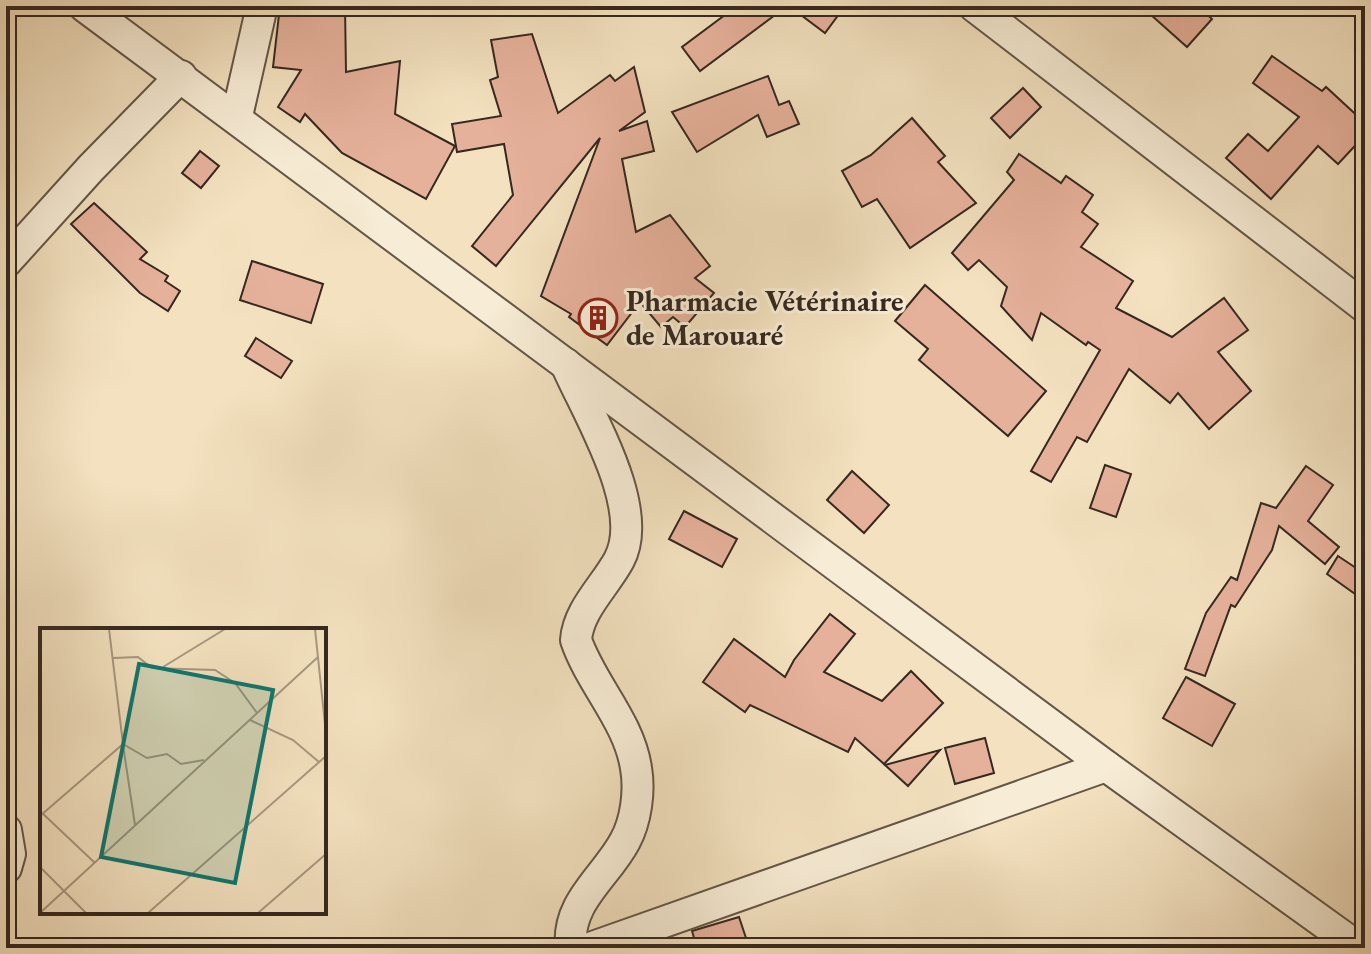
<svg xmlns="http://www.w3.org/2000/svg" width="1371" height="954" font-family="'EB Garamond',serif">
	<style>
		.building { fill: #e6b19b; stroke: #35281f; stroke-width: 2 }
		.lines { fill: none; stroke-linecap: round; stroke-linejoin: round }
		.street-casing { stroke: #645647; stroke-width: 34 }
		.street { stroke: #f7ecd5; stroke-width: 30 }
		.labels { text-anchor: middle; stroke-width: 6; stroke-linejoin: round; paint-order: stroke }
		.poi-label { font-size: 30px; font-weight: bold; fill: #35281f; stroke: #f7ecd5; text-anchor: start }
		.inset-road { fill: none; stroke: #a7977f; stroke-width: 2 }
		.view { fill: #0f766e; fill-opacity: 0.15; stroke: #0f766e; stroke-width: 4 }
		.inset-edge { fill: none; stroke: #35281f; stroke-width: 4 }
	</style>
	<rect width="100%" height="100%" fill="#f3e1bf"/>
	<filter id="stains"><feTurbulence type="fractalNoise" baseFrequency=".0025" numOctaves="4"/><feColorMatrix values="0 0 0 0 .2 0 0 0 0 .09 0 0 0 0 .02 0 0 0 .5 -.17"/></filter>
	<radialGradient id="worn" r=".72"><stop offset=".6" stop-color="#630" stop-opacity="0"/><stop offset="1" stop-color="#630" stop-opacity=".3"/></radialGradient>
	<!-- building -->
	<g class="building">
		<path d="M280,6L311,9L312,6H345L346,72L400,61L395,114L455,146L426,199L342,153L305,114L300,122L278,107L301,70L273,67Z"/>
		<path d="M737,6H787L700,71L682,47Z"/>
		<path d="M789,6H845L825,33Z"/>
		<path d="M1141,6H1198L1212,19L1187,47Z"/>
		<path d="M532,34L558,113L610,75L615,81L634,67L645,112L619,131L647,121L654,151L622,159L636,232L670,215L710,266L695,278L714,293L685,327L673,317L661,327L640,302L607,345L569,317L571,314L541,296L600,138L496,266L472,246L513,195L504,144L457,152L452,124L501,116L490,80L498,77L491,40Z"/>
		<path d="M1272,56L1322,91L1326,87L1365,123V135L1338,164L1318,146L1271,199L1226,158L1248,134L1268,151L1299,117L1253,83Z"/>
		<path d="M768,76L779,105L789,101L799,124L767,137L758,115L697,152L672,112Z"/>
		<path d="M1023,88L1041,107L1010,138L991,118Z"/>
		<path d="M912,118L945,156L938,162L976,203L910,248L877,199L862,207L842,171L871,155Z"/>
		<path d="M200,151L219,166L201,188L182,173Z"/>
		<path d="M1019,154L1061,183L1066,176L1093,195L1082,212L1098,224L1081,247L1133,281L1116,308L1172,337L1224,298L1248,330L1218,352L1251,391L1209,429L1178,393L1170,403L1129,369L1087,442L1077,437L1051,482L1031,471L1100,350L1088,342L1086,345L1041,313L1032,340L1001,306L1007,287L979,260L968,270L952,253L1014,180L1007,172Z"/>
		<path d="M94,203L147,252L140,259L168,276L165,281L180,291L168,311L140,293L71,224Z"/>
		<path d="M252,261L323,284L311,323L240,300Z"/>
		<path d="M925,285L1046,391L1008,436L919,360L928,349L895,321Z"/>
		<path d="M256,338L292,361L281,378L245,356Z"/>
		<path d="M1105,465L1131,474L1116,517L1090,508Z"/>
		<path d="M1306,466L1333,485L1308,521L1339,547L1325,564L1279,526L1272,550L1235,607L1231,605L1205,676L1185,669L1206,613L1231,577L1237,580L1261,503L1276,508Z"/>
		<path d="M852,471L889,505L864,533L827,500Z"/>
		<path d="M684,511L737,539L722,567L669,539Z"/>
		<path d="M1338,556L1365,574V601L1327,574Z"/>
		<path d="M830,614L855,634L824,672L882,701L911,671L943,703L884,764L855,738L848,752L750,705L745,712L703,682L734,639L785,677L794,660Z"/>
		<path d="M1186,677L1235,704L1212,746L1163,718Z"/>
		<path d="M985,738L994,773L955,784L945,748Z"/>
		<path d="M940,750L908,786L885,765Z"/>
		<path d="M739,917L748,944L697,948L692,931Z"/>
	</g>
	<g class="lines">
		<!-- street casing -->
		<g class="street-casing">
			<g id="street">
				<path d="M84,6L1106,766L1359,948"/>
				<path d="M974,6L1365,307"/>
				<path d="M237,116L262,6"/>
				<path d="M6,262L91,168L181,76"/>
				<path d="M566,364C587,413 647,508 619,560C605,586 578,610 576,640C591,684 629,721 636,768C640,791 636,821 625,841C606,877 566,902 571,948"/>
				<path d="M6,830L10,854L6,868"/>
				<path d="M590,948L1106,766"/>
			</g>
		</g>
		<!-- street -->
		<use href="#street" class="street"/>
	</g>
	<!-- icons -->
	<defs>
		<g id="building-ring" transform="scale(2)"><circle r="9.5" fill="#f7ecd5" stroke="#8f2418" stroke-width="1.5"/><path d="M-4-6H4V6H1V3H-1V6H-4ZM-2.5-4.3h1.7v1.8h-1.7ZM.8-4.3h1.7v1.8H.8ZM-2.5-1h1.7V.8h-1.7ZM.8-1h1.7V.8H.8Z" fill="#8f2418"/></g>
	</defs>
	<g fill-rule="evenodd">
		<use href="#building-ring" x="598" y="318"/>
	</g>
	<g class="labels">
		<!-- poi labels -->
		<g class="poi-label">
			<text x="626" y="311">Pharmacie Vétérinaire<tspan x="626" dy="34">de Marouaré</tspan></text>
		</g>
	</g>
	<!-- overview -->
	<g transform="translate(40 628)">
		<rect width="286" height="286" fill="#f3e1bf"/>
		<path class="inset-road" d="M275,1L286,106M73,30L98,29L112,40L175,42L195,55L217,85M123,39L185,1M210,92L253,112L279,134M83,116L107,130L127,126L141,136L164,132M83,117L95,197M0,183L55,235M0,188L83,116L69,1M0,239L46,285M0,285L278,29M108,285L286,128M218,285L286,226"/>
		<path class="view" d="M99,36L233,62L195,255L61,229Z"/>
		<rect width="286" height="286" class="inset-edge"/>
	</g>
	<!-- margin -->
	<rect width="1371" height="954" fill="none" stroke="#f3e1bf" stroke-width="32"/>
	<rect x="8" y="8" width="1355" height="938" fill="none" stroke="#35281f" stroke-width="4"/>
	<rect x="16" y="16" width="1339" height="922" fill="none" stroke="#35281f" stroke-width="2"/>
	<rect width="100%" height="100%" filter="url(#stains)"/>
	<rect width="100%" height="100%" fill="url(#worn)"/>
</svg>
